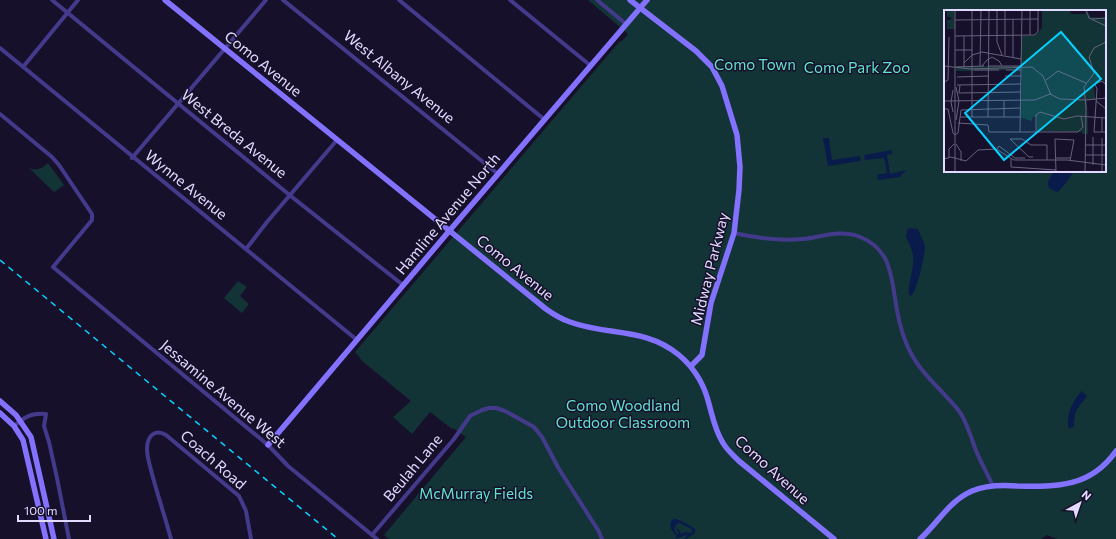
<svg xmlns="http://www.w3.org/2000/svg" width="1116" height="539" font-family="Commissioner,sans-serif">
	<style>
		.green { fill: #133436; fill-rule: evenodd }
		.water { fill: #091b4b; fill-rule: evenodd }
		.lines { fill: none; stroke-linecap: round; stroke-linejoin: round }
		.street { stroke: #443a8b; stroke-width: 4 }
		.secondary { stroke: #8272ff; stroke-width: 5.5 }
		.rail { stroke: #07d0ff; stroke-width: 1.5; stroke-dasharray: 6 5; stroke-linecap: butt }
		.labels { text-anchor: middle; stroke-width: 3; stroke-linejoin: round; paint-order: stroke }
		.street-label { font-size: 15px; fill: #e2dbff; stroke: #17102b }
		.park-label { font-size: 15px; fill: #61e4cf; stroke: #17102b }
		.inset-road { fill: none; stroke: #686180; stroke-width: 1 }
		.view { fill: #07d0ff; fill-opacity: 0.15; stroke: #07d0ff; stroke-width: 2 }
		.inset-edge { fill: none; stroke: #e2dbff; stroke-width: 2 }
	</style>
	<rect width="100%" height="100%" fill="#17102b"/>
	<!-- green -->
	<g class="green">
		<path d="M588,0H1116V539H1057L1047,535L1041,539H389L384,535L466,437L453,428L452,429L430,412L412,434L393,417L411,401L361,360L359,356L355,352L619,42L622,41L628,34ZM945,11H1105V171H945Z"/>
		<path d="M48,163L64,185L54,192L29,168C36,171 42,169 48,163Z"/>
		<path d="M238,281L247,287L240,296L249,304L242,313L224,298Z"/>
	</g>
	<!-- water -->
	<g class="water">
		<path d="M823,138H829L832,160L860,156L861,161L828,166Z"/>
		<path d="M892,150V154L887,155L890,174L906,170L900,177L878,180L877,175L887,173L884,158L865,160L864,155Z"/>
		<path d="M1055,171H1075C1069,177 1062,190 1057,192L1049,188C1046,181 1051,176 1055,171Z"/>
		<path d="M910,228L918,229C920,235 924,241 925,247C925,255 917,292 911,296L909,295C908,290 909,285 910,280C915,260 915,255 906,237L907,230Z"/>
		<path d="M1082,391L1087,396C1077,410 1075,408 1074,426L1069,429C1065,418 1073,399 1082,391Z"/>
		<path d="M674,519C680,519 691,526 695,529V533L686,539H684L688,534L676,539L675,537L677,536C672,532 669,527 671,521ZM679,523L690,528L693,532L691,533L685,532L681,534L680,533L681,532L678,529H676L679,534H677C673,530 674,525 679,523Z"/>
	</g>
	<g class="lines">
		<!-- street -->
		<g class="street">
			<path d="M52,0L292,197L403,285"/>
			<path d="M283,0L498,174"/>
			<path d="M399,0L545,120"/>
			<path d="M510,0L591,66"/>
			<path d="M597,0L626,24"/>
			<path d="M0,48L357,340"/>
			<path d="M23,67L78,0"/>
			<path d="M0,114L52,157L59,165L92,214V220L53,267L268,445L288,466L377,539"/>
			<path d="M132,158L266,0"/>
			<path d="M734,233C756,238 780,241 803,239C822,237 841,229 860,237C888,248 891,271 895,298C897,312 900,327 905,340C916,371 940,387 959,411C966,420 971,437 975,448C980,461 987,473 993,486"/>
			<path d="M246,249L267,222L337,140"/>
			<path d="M14,426C26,416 31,413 46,414L44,426L49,442L57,478L69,539"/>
			<path d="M372,535L454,439L470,416L482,410L489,408H496L505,411L534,427L542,437L559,469L598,530L602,539"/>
			<path d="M171,539C165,517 158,496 152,474C150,466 147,457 147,449C147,437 154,428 166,435L239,496L246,511L251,539"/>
		</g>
		<!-- secondary -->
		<g class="secondary">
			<path d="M165,0L546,309C553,314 561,319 570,322C608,336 645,327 679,355C692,366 702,381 707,397C712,413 714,429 723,443C727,450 733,455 739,461L834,539"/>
			<path d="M630,0L696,51L712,67L722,86L737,135L740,167L739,190L734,233L711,303L702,355L691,366"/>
			<path d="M0,401L16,415L31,437L54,539"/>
			<path d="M0,413L14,426L23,440L46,539"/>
			<path d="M268,445L450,230L647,0"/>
			<path d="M920,539C938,523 949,501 972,491C986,485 1002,485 1017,486C1057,487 1091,487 1116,451"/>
		</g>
		<!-- rail -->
		<path class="rail" d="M0,260L338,539"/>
	</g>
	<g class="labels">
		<!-- street labels -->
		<g class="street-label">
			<text transform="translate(263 64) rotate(39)" y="5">Como Avenue</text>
			<text transform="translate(399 77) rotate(39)" y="5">West Albany Avenue</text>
			<text transform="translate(234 134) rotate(39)" y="5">West Breda Avenue</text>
			<text transform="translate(186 185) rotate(39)" y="5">Wynne Avenue</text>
			<text transform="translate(448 214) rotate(-50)" y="5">Hamline Avenue North</text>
			<text transform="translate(515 268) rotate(39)" y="5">Como Avenue</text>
			<text transform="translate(710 269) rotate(-76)" y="5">Midway Parkway</text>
			<text transform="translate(223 394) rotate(40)" y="5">Jessamine Avenue West</text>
			<text transform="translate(213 460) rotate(41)" y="5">Coach Road</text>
			<text transform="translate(413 468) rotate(-50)" y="5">Beulah Lane</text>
			<text transform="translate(772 470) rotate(42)" y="5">Como Avenue</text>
		</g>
		<!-- park labels -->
		<g class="park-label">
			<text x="755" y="70">Como Town</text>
			<text x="857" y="73">Como Park Zoo</text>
			<text x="623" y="411">Como Woodland<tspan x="623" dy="17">Outdoor Classroom</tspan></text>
			<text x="476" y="499">McMurray Fields</text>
		</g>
	</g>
	<!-- overview -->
	<g transform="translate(944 10)">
		<rect width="162" height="162" fill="#17102b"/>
		<path d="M3,0H10L11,19H3V10H7V7H3ZM98,0H126L127,4H141L142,0L147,7L162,8V74L158,70L150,74L151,90L143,89L144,124H138V122L93,121V107H88V111L77,108L78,60L12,61L13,56H76L78,26H91L98,18Z" fill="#133436"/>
		<path class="inset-road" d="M53,0V32L58,45M142,0L145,8L162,16M0,2V15M148,9L162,8M11,10L94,9M86,25V0M11,26L91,25L94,21V0M11,40H28M61,45V0M69,47V9M20,53L28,45L38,42L77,49M0,56L26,59L88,57L99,66L107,85M36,56L37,0M38,56L43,50L48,47L55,51L58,56M44,56H77M12,57L40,56M20,57V26M30,60H55M62,60H77M61,66H77M13,67L44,66M102,70L114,61L142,73M0,72L4,70L5,27M13,75L77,74M16,75L15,83L77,82M162,75L158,71L151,74L153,79L150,122H162M12,77L15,91L12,110M142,90L162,88M0,91L91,90L106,84L116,89L142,90M60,91V107M152,91L162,99M142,98L140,77L150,63L145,47L150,38L162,32M0,99H4L9,123L11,125L14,123L17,100L76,98M9,102L7,92L9,80M16,107H76M28,107V0M44,107L45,0M14,113L44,115L45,122H134L139,117L137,106M76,122L78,0M92,122V105L96,102L120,109L133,106L162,108M158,122V108M66,129H78L87,135H103V150M66,129L85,147H89M12,134L17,142V151M142,135H162M53,139L55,136L71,148H81M141,145H162M5,147V139L10,134M112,148H126M0,149L7,147L22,151L34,140L52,139L70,150H123L162,155M67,149V157L112,160M149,155V127M11,162V0M112,162L111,129L130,130L126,151M141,162L142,97M158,162V128"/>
		<path class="view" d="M117,22L157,69L60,150L21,103Z"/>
		<rect width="162" height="162" class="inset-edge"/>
	</g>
	<!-- north arrow -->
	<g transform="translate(1080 503) rotate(40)" stroke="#17102b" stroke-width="3" paint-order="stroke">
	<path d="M0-3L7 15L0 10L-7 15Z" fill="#e2dbff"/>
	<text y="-6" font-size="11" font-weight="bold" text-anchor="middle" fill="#e2dbff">N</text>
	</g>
	<!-- scale -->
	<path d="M18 515v6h72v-6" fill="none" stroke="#e2dbff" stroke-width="2"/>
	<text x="24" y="515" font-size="12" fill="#e2dbff" stroke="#17102b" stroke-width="3" paint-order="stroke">100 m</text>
</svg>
